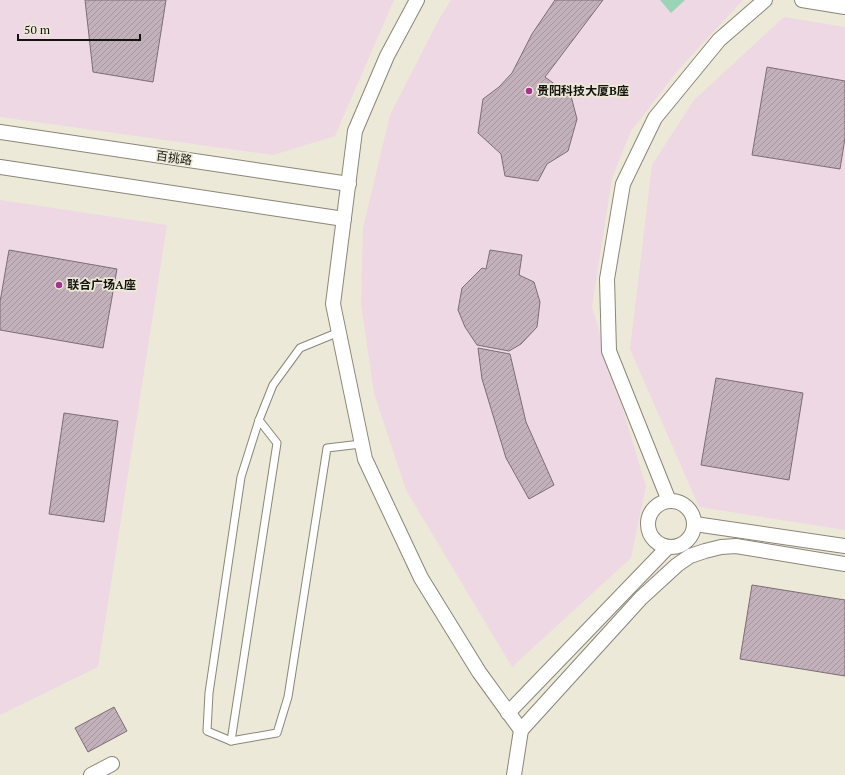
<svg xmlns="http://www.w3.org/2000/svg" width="845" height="775" font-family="'PT Serif','Noto Sans SC',serif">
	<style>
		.commercial { fill: #eed8e4 }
		.pitch { fill: #9bd3b6 }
		.building { fill: url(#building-hatch); stroke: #7c6d75 }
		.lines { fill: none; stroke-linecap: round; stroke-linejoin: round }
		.service-casing { stroke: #8a8678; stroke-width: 9 }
		.minor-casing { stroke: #8a8678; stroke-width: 16 }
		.service { stroke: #fff; stroke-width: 7 }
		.minor { stroke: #fff; stroke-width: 14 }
		.poi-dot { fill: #a5328e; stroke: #ede9d9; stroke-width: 1.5 }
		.labels { text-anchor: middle; stroke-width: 3.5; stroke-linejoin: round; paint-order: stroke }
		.poi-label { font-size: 12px; font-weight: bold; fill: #14130d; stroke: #ede9d9; text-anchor: start }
		.street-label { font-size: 12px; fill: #14130d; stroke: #ede9d9 }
	</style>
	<defs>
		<pattern id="building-hatch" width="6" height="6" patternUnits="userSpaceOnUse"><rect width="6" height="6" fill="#c2b1ba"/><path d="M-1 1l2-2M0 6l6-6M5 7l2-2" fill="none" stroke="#a6979f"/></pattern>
	</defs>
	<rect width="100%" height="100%" fill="#ede9d9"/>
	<!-- commercial -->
	<g class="commercial">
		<path d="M0,0H394L335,136L273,155L0,117Z"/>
		<path d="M451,0H743L679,69L631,131L612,178L592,307L646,486L631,558L512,667L406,490L374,393L361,304L363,228L390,115L438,21Z"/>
		<path d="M784,17L845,27V530L699,507L630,349L652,165L694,100Z"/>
		<path d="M0,200L167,225L98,667L0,715Z"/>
	</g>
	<!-- pitch -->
	<path class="pitch" d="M660,0H685L671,13Z"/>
	<!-- building -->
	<g class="building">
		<path d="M85,0H166L153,82L93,72Z"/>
		<path d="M555,0H603L545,77L571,96L577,119L568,151L547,164L538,181L505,176L501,154L478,133L483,99L499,87L512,73L532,34Z"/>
		<path d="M767,67L845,81V138L840,169L752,155Z"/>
		<path d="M9,250L117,269L103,348L0,330V302Z"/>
		<path d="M490,250L522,255L519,275L534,282L540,302L537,327L521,344L509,351L477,345L465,327L458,310L462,288L482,268L486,269Z"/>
		<path d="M478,348L510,354L526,422L554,485L529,499L506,458L482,379Z"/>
		<path d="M716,378L803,393L789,480L701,465Z"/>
		<path d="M64,413L118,421L104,522L49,514Z"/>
		<path d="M752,585L845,600V676L740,659Z"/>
		<path d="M114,707L127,731L88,752L75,728Z"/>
	</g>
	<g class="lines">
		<!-- service casing -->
		<g class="service-casing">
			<g id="service">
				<path d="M339,332L300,348L273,385L259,420L241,477L209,693L207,731L231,741L277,733L288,697L327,448L361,444"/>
				<path d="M231,741L277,443L259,420"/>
			</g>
		</g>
		<!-- minor casing -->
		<g class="minor-casing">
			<g id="minor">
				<path d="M417,0L387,56L355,131L333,304L365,459L421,578L479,672L521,730L514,775"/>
				<path d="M802,0L845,7"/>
				<path d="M0,132L349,184"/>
				<path d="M0,167L344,219"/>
				<circle cx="671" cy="524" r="23"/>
				<path d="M669,501L609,351L607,279L623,184L655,118L719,40L765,0"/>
				<path d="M695,524L845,546"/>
				<path d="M508,713L667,548"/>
				<path d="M521,730L641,598L677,565L690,556L705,551L721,547L736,546L845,564"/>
				<path d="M91,775L112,764"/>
			</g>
		</g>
		<!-- service -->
		<use href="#service" class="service"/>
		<!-- minor -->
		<use href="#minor" class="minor"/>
	</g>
	<!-- markers -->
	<g class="poi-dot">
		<circle cx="529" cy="91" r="4"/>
		<circle cx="59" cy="285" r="4"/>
	</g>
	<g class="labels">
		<!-- poi labels -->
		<g class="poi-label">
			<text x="537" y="95">贵阳科技大厦B座</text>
			<text x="67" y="289">联合广场A座</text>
		</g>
		<!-- street labels -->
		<g class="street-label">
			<text transform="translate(174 158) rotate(8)" y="4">百挑路</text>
		</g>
	</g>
	<!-- scale -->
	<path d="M18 34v6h122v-6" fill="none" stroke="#14130d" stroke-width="2"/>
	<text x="24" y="34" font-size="12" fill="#14130d" stroke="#ede9d9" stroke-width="3" paint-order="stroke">50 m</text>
</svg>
